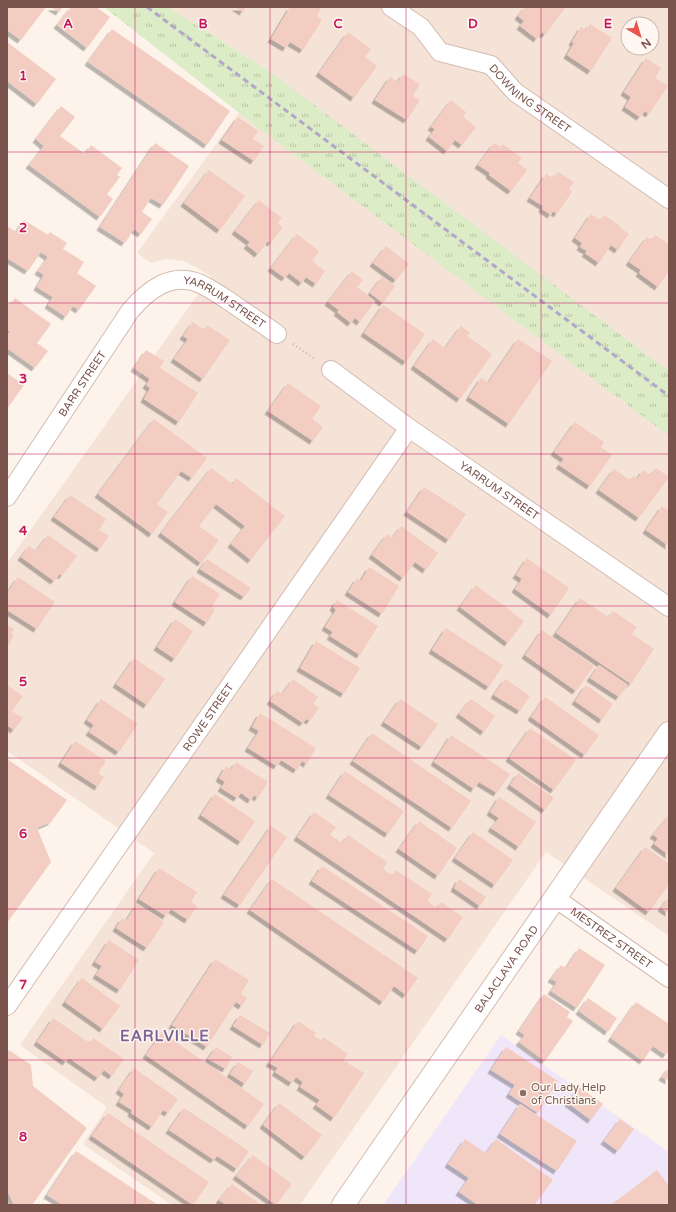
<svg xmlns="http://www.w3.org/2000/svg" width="676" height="1212" font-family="'Varela Round',sans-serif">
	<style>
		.residential { fill: #f5e3d8; fill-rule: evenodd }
		.education { fill: #f0e6fa }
		.grass { fill: url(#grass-tufts) }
		.building { fill: #f3cdc1; filter: url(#shadow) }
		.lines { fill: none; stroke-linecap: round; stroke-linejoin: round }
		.minor-casing { stroke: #d3bbb1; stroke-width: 20 }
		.tertiary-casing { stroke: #d3bbb1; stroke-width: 24 }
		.path { stroke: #d9afa3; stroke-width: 2.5; stroke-dasharray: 1 3; stroke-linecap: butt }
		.minor { stroke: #fff; stroke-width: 18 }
		.tertiary { stroke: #fff; stroke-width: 22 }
		.rail { stroke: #b3a7c9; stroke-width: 3; stroke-dasharray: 6 4; stroke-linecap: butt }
		.grid { fill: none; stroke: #c2185b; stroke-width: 1; stroke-opacity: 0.55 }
		.education-dot { fill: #8d6e63; stroke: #fff7f1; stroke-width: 1.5 }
		.labels { text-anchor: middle; stroke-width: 3; stroke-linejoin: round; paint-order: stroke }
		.street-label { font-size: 11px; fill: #7a544c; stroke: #fff7f1 }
		.education-label { font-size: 11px; fill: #785e54; stroke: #fff7f1; text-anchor: start }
		.district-label { font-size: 15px; font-weight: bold; letter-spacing: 1px; fill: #7c6495; stroke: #fff7f1 }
		.grid-label { font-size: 13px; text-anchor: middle; font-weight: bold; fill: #c2185b; stroke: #fff7f1; stroke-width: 3; stroke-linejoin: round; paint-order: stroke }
	</style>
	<defs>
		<pattern id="grass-tufts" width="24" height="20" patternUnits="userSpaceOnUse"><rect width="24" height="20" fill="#dcecc7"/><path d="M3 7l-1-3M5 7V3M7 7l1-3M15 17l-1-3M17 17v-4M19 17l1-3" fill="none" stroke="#b7c2a4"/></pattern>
		<filter id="shadow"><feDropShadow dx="-3.5" dy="3.5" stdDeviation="0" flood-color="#0004"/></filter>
	</defs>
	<rect width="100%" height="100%" fill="#fdf3ea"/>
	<!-- residential -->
	<path class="residential" d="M168,7H669V936L546,852L300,1205H172L83,1144L107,1107L20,1045L154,853L7,751V563L211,276L184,261L166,259L151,263L137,253L269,71ZM628,24H652V48H628Z"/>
	<!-- education -->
	<path class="education" d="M501,1035L669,1152V1205H383Z"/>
	<!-- grass -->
	<path class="grass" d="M104,7H168L269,71L669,371V436L256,126Z"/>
	<!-- building -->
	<g class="building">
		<path d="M7,7H46L21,40L7,30Z"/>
		<path d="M51,7H63L59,12Z"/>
		<path d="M71,7H96L110,17L87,48L57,25Z"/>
		<path d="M235,7H246L243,12Z"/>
		<path d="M290,7H319L321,9L317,16L322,20L303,50L290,42L286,48L271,39Z"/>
		<path d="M525,7H564L565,8L545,35L542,32L537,39L520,26L524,21L518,16Z"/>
		<path d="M590,24L612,38L591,71L567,55L574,43L572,42L581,27L586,30Z"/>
		<path d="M112,29L230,111L207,145L88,62Z"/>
		<path d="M348,32L371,49L365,57L377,66L354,98L319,73Z"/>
		<path d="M7,42L56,79L37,104L7,81Z"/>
		<path d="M646,58L661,68L655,78L668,86L649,114L645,111L640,117L625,107L631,97L624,92Z"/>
		<path d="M403,74L420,84L413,96L420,100L407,120L375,100L390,77L398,82Z"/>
		<path d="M451,100L466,112L463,117L476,127L462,145L455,140L447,151L429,137L435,129L431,127Z"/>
		<path d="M61,106L75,117L60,136L85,154L91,145L122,168L117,175L120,177L107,194L113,199L100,217L29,165L44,146L36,139Z"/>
		<path d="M238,117L258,131L253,139L264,146L254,161L222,140Z"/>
		<path d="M155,143L189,166L163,205L151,198L142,212L152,219L141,234L134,229L125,243L100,227Z"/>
		<path d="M494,143L500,147L503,144L522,158L518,163L527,170L511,191L489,175L490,173L478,165Z"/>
		<path d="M209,170L245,196L220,230L184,203Z"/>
		<path d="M558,172L574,182L569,189L572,192L557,214L553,211L551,215L542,209L543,206L530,198L546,174L553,178Z"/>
		<path d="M259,200L282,218L277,223L283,227L271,243L268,241L258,254L247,245L250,242L235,231Z"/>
		<path d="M591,214L600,220L604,215L620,226L619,227L629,234L618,250L611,245L599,263L585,253L587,251L580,247L582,243L575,238Z"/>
		<path d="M24,220L48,235L50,232L67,243L63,249L84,262L77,273L96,286L79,310L73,306L66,317L48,305L53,297L37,287L44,275L38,271L48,257L41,252L28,271L7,258V226L16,232Z"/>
		<path d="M297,234L319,251L312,261L325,271L316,284L306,277L302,283L289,273L285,278L271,268Z"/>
		<path d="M655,235L669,244V271L658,287L639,273L641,270L629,262L647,237L652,240Z"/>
		<path d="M386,246L409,264L396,280L373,263Z"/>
		<path d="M352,271L363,280L357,287L375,301L360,322L355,318L351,323L337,312L339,310L328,302Z"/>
		<path d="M382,277L395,286L383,303L370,293Z"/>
		<path d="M15,298L51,324L37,343L48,351L35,368L7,348V336L10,332L7,329V309Z"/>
		<path d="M383,305L425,334L406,362L364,333Z"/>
		<path d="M193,322L204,330L207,325L230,340L203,379L174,359L188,339L183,336Z"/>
		<path d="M461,326L470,333L467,336L492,354L460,399L414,366L433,339L445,348Z"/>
		<path d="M518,339L552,361L509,424L469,397L481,378L488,383Z"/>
		<path d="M146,350L164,361L160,368L198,393L179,422L144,399L150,388L146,385L150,379L134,368Z"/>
		<path d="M7,373L24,385L7,409Z"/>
		<path d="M288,383L321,406L312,419L323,427L313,441L268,411Z"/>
		<path d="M154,419L207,458L192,478L181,471L157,504L168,512L152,534L98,494Z"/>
		<path d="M575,422L604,442L601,447L612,455L590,486L559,465L564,459L554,452Z"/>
		<path d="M211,468L232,484L236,478L285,516L251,560L231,544L245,526L216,504L199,526L219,540L201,563L161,533Z"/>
		<path d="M656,468L669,477L639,518L599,490L614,469L630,480L633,476L637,479L643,470L651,475Z"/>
		<path d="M424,487L466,514L449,540L407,512Z"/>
		<path d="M70,495L106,519L99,530L109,536L100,549L54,517Z"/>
		<path d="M662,506L669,511V546L646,530Z"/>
		<path d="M401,526L438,553L426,570L415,562L403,578L372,555L387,534L392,538Z"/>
		<path d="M48,535L77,556L62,576L60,574L54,581L21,557L29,546L36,551Z"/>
		<path d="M527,558L569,588L551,615L515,589L522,579L516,575Z"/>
		<path d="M207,559L251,588L244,597L200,569Z"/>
		<path d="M369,567L399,586L382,614L348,592L357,578L361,581Z"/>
		<path d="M192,576L220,594L212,607L215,610L207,623L175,602Z"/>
		<path d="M18,577L55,602L37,629L7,610V593Z"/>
		<path d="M476,585L524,621L508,643L460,607Z"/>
		<path d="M580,598L608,617L613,611L637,627L632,634L654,649L631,684L556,633Z"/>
		<path d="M337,600L378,626L360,655L330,636L333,632L325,627L336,610L333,607Z"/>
		<path d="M175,619L193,631L175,659L157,647Z"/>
		<path d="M7,625L14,629L11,634L14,636L7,647Z"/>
		<path d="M446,628L503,665L489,687L432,650Z"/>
		<path d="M542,630L594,666L576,691L525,655Z"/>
		<path d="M316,641L360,668L344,694L300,668Z"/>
		<path d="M134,658L165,679L147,705L116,684Z"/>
		<path d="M599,665L628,685L619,697L590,678Z"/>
		<path d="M293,679L318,697L313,704L319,708L310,721L306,719L303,723L270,701L277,691L282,694Z"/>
		<path d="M505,679L530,696L520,711L494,695Z"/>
		<path d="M7,685L23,696L12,711L23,718L14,730L7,725Z"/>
		<path d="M586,685L613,704L602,720L575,701Z"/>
		<path d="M545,697L599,735L585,755L531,717Z"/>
		<path d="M101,699L138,724L119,752L89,732L94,725L87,720Z"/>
		<path d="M400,699L438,724L422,747L384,722Z"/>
		<path d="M471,699L495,716L484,732L459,714Z"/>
		<path d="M260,713L316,748L307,764L302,761L297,770L281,760L277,766L248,748L259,731L252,727Z"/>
		<path d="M530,728L576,760L554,790L509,758Z"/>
		<path d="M372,733L471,801L452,828L353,761Z"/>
		<path d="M451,735L510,774L497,793L479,782L474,789L434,762Z"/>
		<path d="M75,741L106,761L98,773L104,777L98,787L61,763Z"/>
		<path d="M7,759L67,800L51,822L37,828L51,862L7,923Z"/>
		<path d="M236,762L268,782L258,798L254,795L251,800L241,793L237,798L221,788L225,782L219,778L226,766L231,770Z"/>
		<path d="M345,771L404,811L388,834L329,795Z"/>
		<path d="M518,773L554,798L545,810L510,785Z"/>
		<path d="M215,794L255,821L241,842L201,815Z"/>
		<path d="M499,797L536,822L519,847L491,828L499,818L490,812Z"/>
		<path d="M314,812L336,827L330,835L342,843L348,835L387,862L383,869L392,875L396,870L432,894L427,901L437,908L441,902L463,917L448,939L297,837Z"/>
		<path d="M669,815V855L654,844L658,838L653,835Z"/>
		<path d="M419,821L457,848L438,876L399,849Z"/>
		<path d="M271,826L287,837L240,905L224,895Z"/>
		<path d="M473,832L513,860L495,885L455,858Z"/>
		<path d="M645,847L669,864V884L649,912L616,888Z"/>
		<path d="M322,866L428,936L418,951L312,881Z"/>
		<path d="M159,868L197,892L191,902L197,906L188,920L171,909L166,916L139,899Z"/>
		<path d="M272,879L418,978L406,995L394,986L383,1002L250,910Z"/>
		<path d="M459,879L486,897L480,906L454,888Z"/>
		<path d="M669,897V913L661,908Z"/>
		<path d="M137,904L164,922L147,948L116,928L122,918L126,921Z"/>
		<path d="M109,940L139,960L120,990L96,975L102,966L95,962Z"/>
		<path d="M579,948L605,965L577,1008L551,991L557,982L551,979L561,965L566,968Z"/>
		<path d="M215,959L249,980L241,994L247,998L242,1006L236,1002L207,1047L172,1025Z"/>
		<path d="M82,978L120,1006L103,1029L65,1002Z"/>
		<path d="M544,994L570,1012L567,1017L573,1021L545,1061L519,1042L525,1035L519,1031Z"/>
		<path d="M588,998L617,1018L608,1032L579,1011Z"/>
		<path d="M636,1002L669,1024V1051L666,1055L653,1046L643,1061L611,1038Z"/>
		<path d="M240,1015L270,1033L263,1045L233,1026Z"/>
		<path d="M53,1018L90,1043L93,1038L124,1059L112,1076L104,1070L98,1078L69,1058L66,1062L37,1042Z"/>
		<path d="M298,1021L316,1033L314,1036L321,1040L323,1037L348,1054L343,1060L364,1073L334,1118L316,1105L320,1100L300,1087L303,1082L296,1077L292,1083L275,1072L278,1068L269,1063Z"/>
		<path d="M162,1032L264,1104L248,1126L146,1055Z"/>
		<path d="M216,1047L232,1057L226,1069L208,1059Z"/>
		<path d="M506,1047L558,1081L538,1113L509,1094L515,1085L491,1070Z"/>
		<path d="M9,1050L31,1065L33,1086L87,1128L32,1205H14L7,1190V1054Z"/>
		<path d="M238,1062L253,1071L245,1084L230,1074Z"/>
		<path d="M669,1067V1081L662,1077Z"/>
		<path d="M134,1068L178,1099L168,1113L163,1110L152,1127L131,1113L132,1110L119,1102L124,1094L119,1090Z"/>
		<path d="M579,1087L603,1104L591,1120L568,1103Z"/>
		<path d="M279,1103L322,1135L305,1157L263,1125Z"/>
		<path d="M520,1104L577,1141L557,1171L500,1134Z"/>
		<path d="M184,1108L249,1151L237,1169L217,1156L214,1160L169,1130Z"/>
		<path d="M108,1113L209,1182L193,1205L92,1136Z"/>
		<path d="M620,1119L634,1129L618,1151L604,1141Z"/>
		<path d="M465,1139L486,1153L496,1139L553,1180L534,1205H478L459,1192L469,1178L448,1164Z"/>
		<path d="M76,1151L158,1205H63L47,1195Z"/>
		<path d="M253,1155L292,1184L276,1205L236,1176Z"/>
		<path d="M657,1170L669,1186V1205H611Z"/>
		<path d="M232,1184L261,1205H226L219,1200Z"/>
	</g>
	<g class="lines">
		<!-- minor casing -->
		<g class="minor-casing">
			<g id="minor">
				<path id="s1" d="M391,7L421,27L440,52L491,65L515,92L669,199"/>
				<path id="s2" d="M331,370L409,428L669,607"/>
				<path id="s3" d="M7,497L130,311C148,290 171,271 201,284C211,289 220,295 229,301C245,312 261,323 277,334"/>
				<path id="s4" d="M555,898L669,978"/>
				<path id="s5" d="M7,1006L409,428"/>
			</g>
		</g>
		<!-- tertiary casing -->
		<g class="tertiary-casing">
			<g id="tertiary">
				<path id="s6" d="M343,1205L669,733"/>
			</g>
		</g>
		<!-- path -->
		<path class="path" d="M293,344L315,359"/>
		<!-- minor -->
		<use href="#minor" class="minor"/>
		<!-- tertiary -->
		<use href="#tertiary" class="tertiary"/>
		<!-- rail -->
		<path class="rail" d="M147,7L669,396"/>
	</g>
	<!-- grid -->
	<path class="grid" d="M135,7V1205M270,7V1205M406,7V1205M541,7V1205M7,152H669M7,303H669M7,454H669M7,606H669M7,758H669M7,909H669M7,1060H669"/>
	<!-- markers -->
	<circle class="education-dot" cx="523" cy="1093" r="4"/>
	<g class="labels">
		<!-- street labels -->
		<g class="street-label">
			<text dy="4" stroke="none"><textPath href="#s1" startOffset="172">DOWNING STREET</textPath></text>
			<text dy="4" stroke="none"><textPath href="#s3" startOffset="334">YARRUM STREET</textPath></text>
			<text dy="4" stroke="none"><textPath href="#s3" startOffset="136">BARR STREET</textPath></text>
			<text dy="4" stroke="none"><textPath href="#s2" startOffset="207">YARRUM STREET</textPath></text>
			<text dy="4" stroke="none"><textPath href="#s5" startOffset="352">ROWE STREET</textPath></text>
			<text dy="4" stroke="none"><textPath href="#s4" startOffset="69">MESTREZ STREET</textPath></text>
			<text dy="4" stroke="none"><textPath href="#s6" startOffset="287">BALACLAVA ROAD</textPath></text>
		</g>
		<!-- education labels -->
		<g class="education-label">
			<text x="531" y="1091">Our Lady Help<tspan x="531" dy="13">of Christians</tspan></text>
		</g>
		<!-- district labels -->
		<g class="district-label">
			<text x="165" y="1041">EARLVILLE</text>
		</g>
	</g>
	<g class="grid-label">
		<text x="68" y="28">A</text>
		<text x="203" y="28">B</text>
		<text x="338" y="28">C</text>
		<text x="473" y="28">D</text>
		<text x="608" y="28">E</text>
		<text x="23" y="80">1</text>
		<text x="23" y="232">2</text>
		<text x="23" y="383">3</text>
		<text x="23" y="535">4</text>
		<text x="23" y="686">5</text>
		<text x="23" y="838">6</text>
		<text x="23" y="989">7</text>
		<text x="23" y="1141">8</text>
	</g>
	<!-- border -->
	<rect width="676" height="1212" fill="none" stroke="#7a544c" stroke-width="16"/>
	<!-- north arrow -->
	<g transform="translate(640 36) rotate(142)"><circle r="19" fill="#fff7f1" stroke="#cab6af"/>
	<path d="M0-3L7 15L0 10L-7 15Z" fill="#e9564e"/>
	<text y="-6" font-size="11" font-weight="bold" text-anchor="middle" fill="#7a544c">N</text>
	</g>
</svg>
